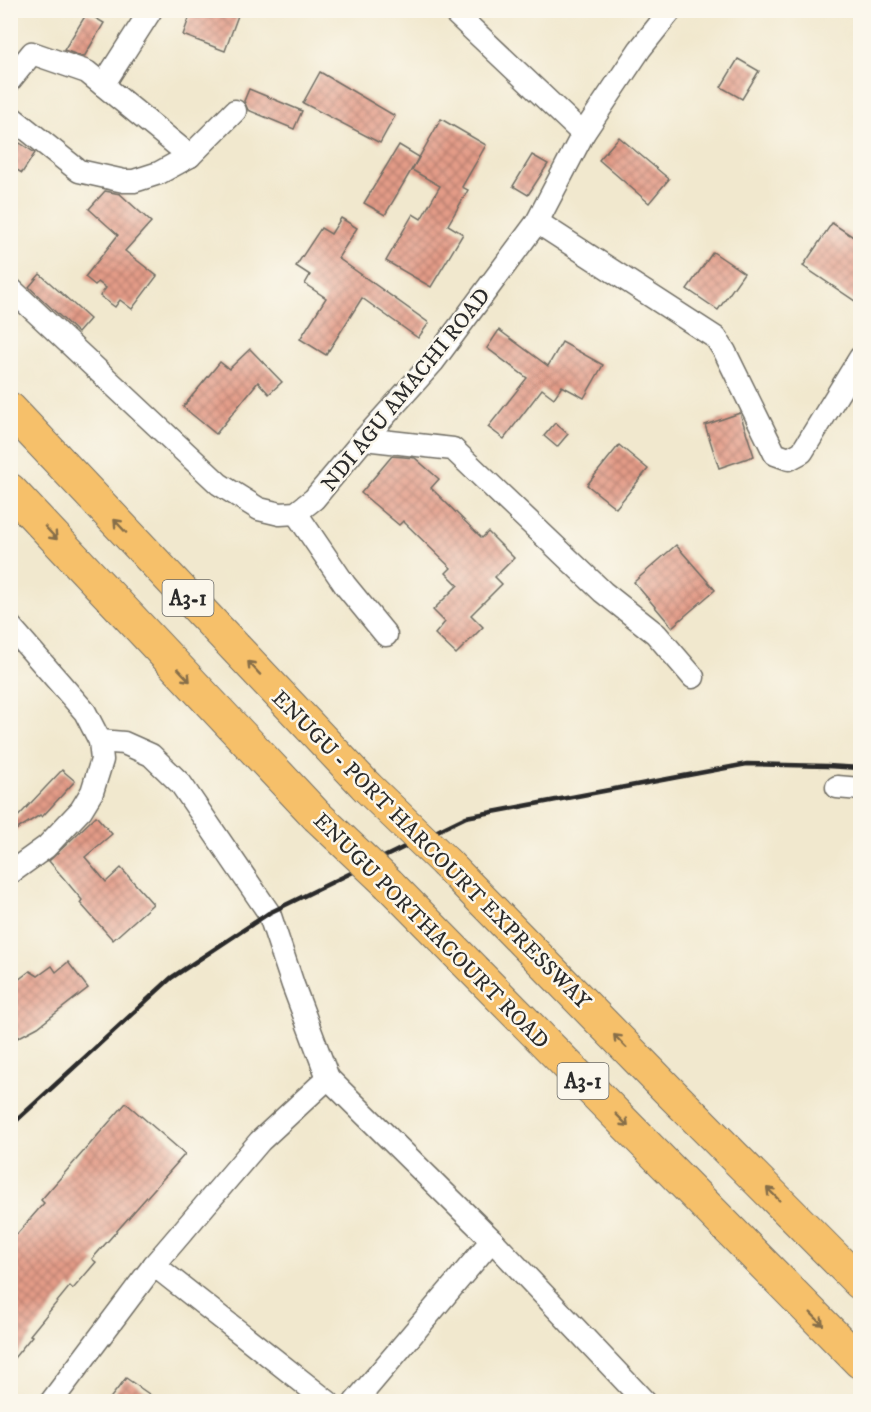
<svg xmlns="http://www.w3.org/2000/svg" width="871" height="1412" font-family="'IM FELL DW Pica',serif">
	<style>
		.building { fill: url(#building-cross-hatch) }
		.lines { fill: none; stroke-linecap: round; stroke-linejoin: round }
		.street-casing { stroke: #706d64; stroke-width: 25 }
		.highway-casing { stroke: #706d64; stroke-width: 35 }
		.street { stroke: #fff; stroke-width: 22 }
		.highway { stroke: #f6c06b; stroke-width: 33 }
		.rail { stroke: #2b2b2b; stroke-width: 4.5 }
		.highway-bridge-casing { stroke: #706d64; stroke-width: 35; stroke-linecap: butt }
		.highway-bridge { stroke: #f6c06b; stroke-width: 33 }
		.oneway { stroke: #866e48 }
		.labels { text-anchor: middle; stroke-width: 5; stroke-linejoin: round; paint-order: stroke }
		.shield { fill: #fbf7ec; stroke: #696865; stroke-width: 1.5 }
		.shield-label { font-size: 21px; font-weight: bold; fill: #2b2b2b }
		.street-label { font-size: 22px; fill: #2b2b2b; stroke: #fbf7ec }
	</style>
	<defs>
		<pattern id="building-cross-hatch" width="8" height="8" patternUnits="userSpaceOnUse" patternTransform="scale(1.5)"><rect width="8" height="8" fill="#e39b87"/><path d="M0 0l8 8M0 8l8-8" fill="none" stroke="#b87f6f"/></pattern>
	</defs>
	<rect width="100%" height="100%" fill="#fbf7ec"/>
	<filter id="ink" filterUnits="userSpaceOnUse"><feTurbulence type="fractalNoise" baseFrequency=".0167" numOctaves="2"/><feDisplacementMap in="SourceGraphic" scale="12" xChannelSelector="R" yChannelSelector="G"/><feConvolveMatrix kernelMatrix="1 2 1 2 8 2 1 2 1" color-interpolation-filters="sRGB"/></filter>
	<filter id="wash" filterUnits="userSpaceOnUse"><feTurbulence type="fractalNoise" baseFrequency=".008" numOctaves="4" result="noise"/><feDisplacementMap in="SourceGraphic" scale="24" xChannelSelector="R" yChannelSelector="G"/><feGaussianBlur stdDeviation="1.35" result="paint"/><feColorMatrix in="noise" values="0 0 0 0 0 0 0 0 0 0 0 0 0 0 0 0 0 1.4 0 .05"/><feComposite in="paint" operator="in"/></filter>
	<g filter="url(#wash)">
		<rect width="100%" height="100%" fill="#f1e8ce"/>
		<g id="blocks">
			<!-- building -->
			<g class="building">
				<path d="M192,10H240L225,51L183,35Z"/>
				<path d="M87,13L104,23L84,57L64,50Z"/>
				<path d="M738,59L759,71L742,99L721,87Z"/>
				<path d="M320,72L395,116L380,143L303,103Z"/>
				<path d="M249,89L302,111L294,129L248,110L244,101Z"/>
				<path d="M441,119L486,145L462,187L468,190L448,225L463,234L431,287L386,261L413,214L421,219L440,186L412,170Z"/>
				<path d="M619,137L669,179L649,203L599,160Z"/>
				<path d="M20,143L35,153L22,173L10,166V157Z"/>
				<path d="M399,145L419,157L385,215L364,203Z"/>
				<path d="M532,155L548,164L528,195L513,186Z"/>
				<path d="M105,191L120,194L151,222L125,251L157,276L132,309L120,300L115,307L100,296L106,288L98,282L95,285L85,277L118,235L89,209Z"/>
				<path d="M341,218L357,228L338,258L429,323L418,338L362,298L326,355L300,339L326,298L305,284L310,275L296,266L321,228L331,234Z"/>
				<path d="M832,223L861,242V305L803,266Z"/>
				<path d="M713,252L744,273L718,310L687,289Z"/>
				<path d="M40,274L90,319L78,333L29,287Z"/>
				<path d="M499,330L548,366L562,342L603,365L584,398L562,386L554,398L542,389L504,439L488,427L527,378L487,348Z"/>
				<path d="M250,349L282,382L269,394L258,382L216,434L183,407L220,362L229,369Z"/>
				<path d="M740,413L754,456L719,468L705,425Z"/>
				<path d="M555,423L568,434L557,447L544,436Z"/>
				<path d="M619,445L648,469L616,508L587,485Z"/>
				<path d="M392,456L415,458L439,479L431,488L482,538L488,532L514,558L495,577L502,584L471,615L483,627L456,654L435,634L445,622L433,610L458,585L446,573L451,568L403,521L399,525L361,493Z"/>
				<path d="M676,545L715,590L672,627L634,582Z"/>
				<path d="M62,770L75,781L42,817L40,815L11,833L10,825Z"/>
				<path d="M96,816L112,834L85,857L106,882L121,868L153,904L113,940L80,903L82,900L49,861Z"/>
				<path d="M68,962L88,988L38,1027L10,1042V986L30,971L38,976L52,966L56,972Z"/>
				<path d="M126,1103L185,1154L92,1259L96,1262L73,1289L70,1286L30,1335L32,1336L10,1363V1242L44,1203L41,1200Z"/>
				<path d="M126,1378L159,1401H108Z"/>
			</g>
		</g>
	</g>
	<g filter="url(#ink)">
		<use href="#blocks" fill-opacity="0" stroke="#706d64" stroke-width="1.5"/>
		<g class="lines">
			<!-- street casing -->
			<g class="street-casing">
				<g id="street">
					<path d="M452,10L583,134"/>
					<path d="M10,80L32,53L87,72L190,156"/>
					<path d="M103,85L151,10"/>
					<path d="M10,116L79,171L124,181H134L159,173L190,156L235,111"/>
					<path d="M537,222L716,338L725,352L775,454L789,459L802,452L860,358"/>
					<path d="M10,288L219,484L259,509L280,514L296,513L314,499L364,439L433,362L537,222L583,134L640,49L671,10"/>
					<path d="M364,439L453,449L603,592L656,634L693,677"/>
					<path d="M296,513L345,585L386,635"/>
					<path d="M10,626L85,712L100,741L102,760L92,792L81,810L46,847L10,873"/>
					<path d="M837,787L860,789"/>
					<path d="M328,1078L492,1240L645,1402"/>
					<path d="M154,1265L328,1402"/>
					<path d="M51,1402L154,1265L260,1141L328,1078L293,985L269,913L181,784L151,755L124,743L100,741"/>
					<path d="M355,1402L492,1240"/>
				</g>
			</g>
			<!-- highway casing -->
			<g class="highway-casing">
				<g id="highway">
					<path d="M10,409L366,786"/>
					<path d="M10,490L317,816"/>
					<path d="M446,863L667,1089L860,1283"/>
					<path d="M389,884L860,1362"/>
				</g>
			</g>
			<!-- street -->
			<use href="#street" class="street"/>
			<!-- highway -->
			<use href="#highway" class="highway"/>
			<!-- rail -->
			<path class="rail" d="M10,1129L17,1120L171,978L269,913L466,817L747,764L827,766L860,768"/>
			<!-- highway-bridge casing -->
			<g class="highway-bridge-casing">
				<g id="highway-bridge">
					<path d="M366,786L446,863"/>
					<path d="M317,816L389,884"/>
				</g>
			</g>
			<!-- highway-bridge -->
			<use href="#highway-bridge" class="highway-bridge"/>
		</g>
		<!-- one-way arrows -->
		<defs><path id="oneway-shaft" d="M-6 0H5M1.5-3L5.5 0L1.5 3" fill="none" stroke-width="1.6" stroke-linecap="round" stroke-linejoin="round" transform="scale(1.5)"/></defs>
		<g class="oneway">
			<use href="#oneway-shaft" transform="translate(120 526) rotate(-133)"/>
			<use href="#oneway-shaft" transform="translate(51 533) rotate(47)"/>
			<use href="#oneway-shaft" transform="translate(254 668) rotate(-133)"/>
			<use href="#oneway-shaft" transform="translate(184 675) rotate(47)"/>
			<use href="#oneway-shaft" transform="translate(620 1041) rotate(-134)"/>
			<use href="#oneway-shaft" transform="translate(622 1120) rotate(45)"/>
			<use href="#oneway-shaft" transform="translate(773 1194) rotate(-135)"/>
			<use href="#oneway-shaft" transform="translate(817 1319) rotate(45)"/>
		</g>
	</g>
	<g class="labels">
		<!-- shield labels -->
		<g class="shield">
			<rect x="162.5" y="580" width="51" height="36" rx="4.5"/>
			<rect x="557.5" y="1063" width="51" height="36" rx="4.5"/>
		</g>
		<g class="shield-label">
			<text x="188" y="605">A3-1</text>
			<text x="583" y="1088">A3-1</text>
		</g>
		<!-- street labels -->
		<g class="street-label">
			<text transform="translate(405 389) rotate(-51)" y="8">NDI AGU AMACHI ROAD</text>
			<text transform="translate(432 849) rotate(45)" y="8">ENUGU - PORT HARCOURT EXPRESSWAY</text>
			<text transform="translate(432 930) rotate(45)" y="8">ENUGU PORTHACOURT ROAD</text>
		</g>
	</g>
	<!-- margin -->
	<rect width="871" height="1412" fill="none" stroke="#fbf7ec" stroke-width="36"/>
</svg>
